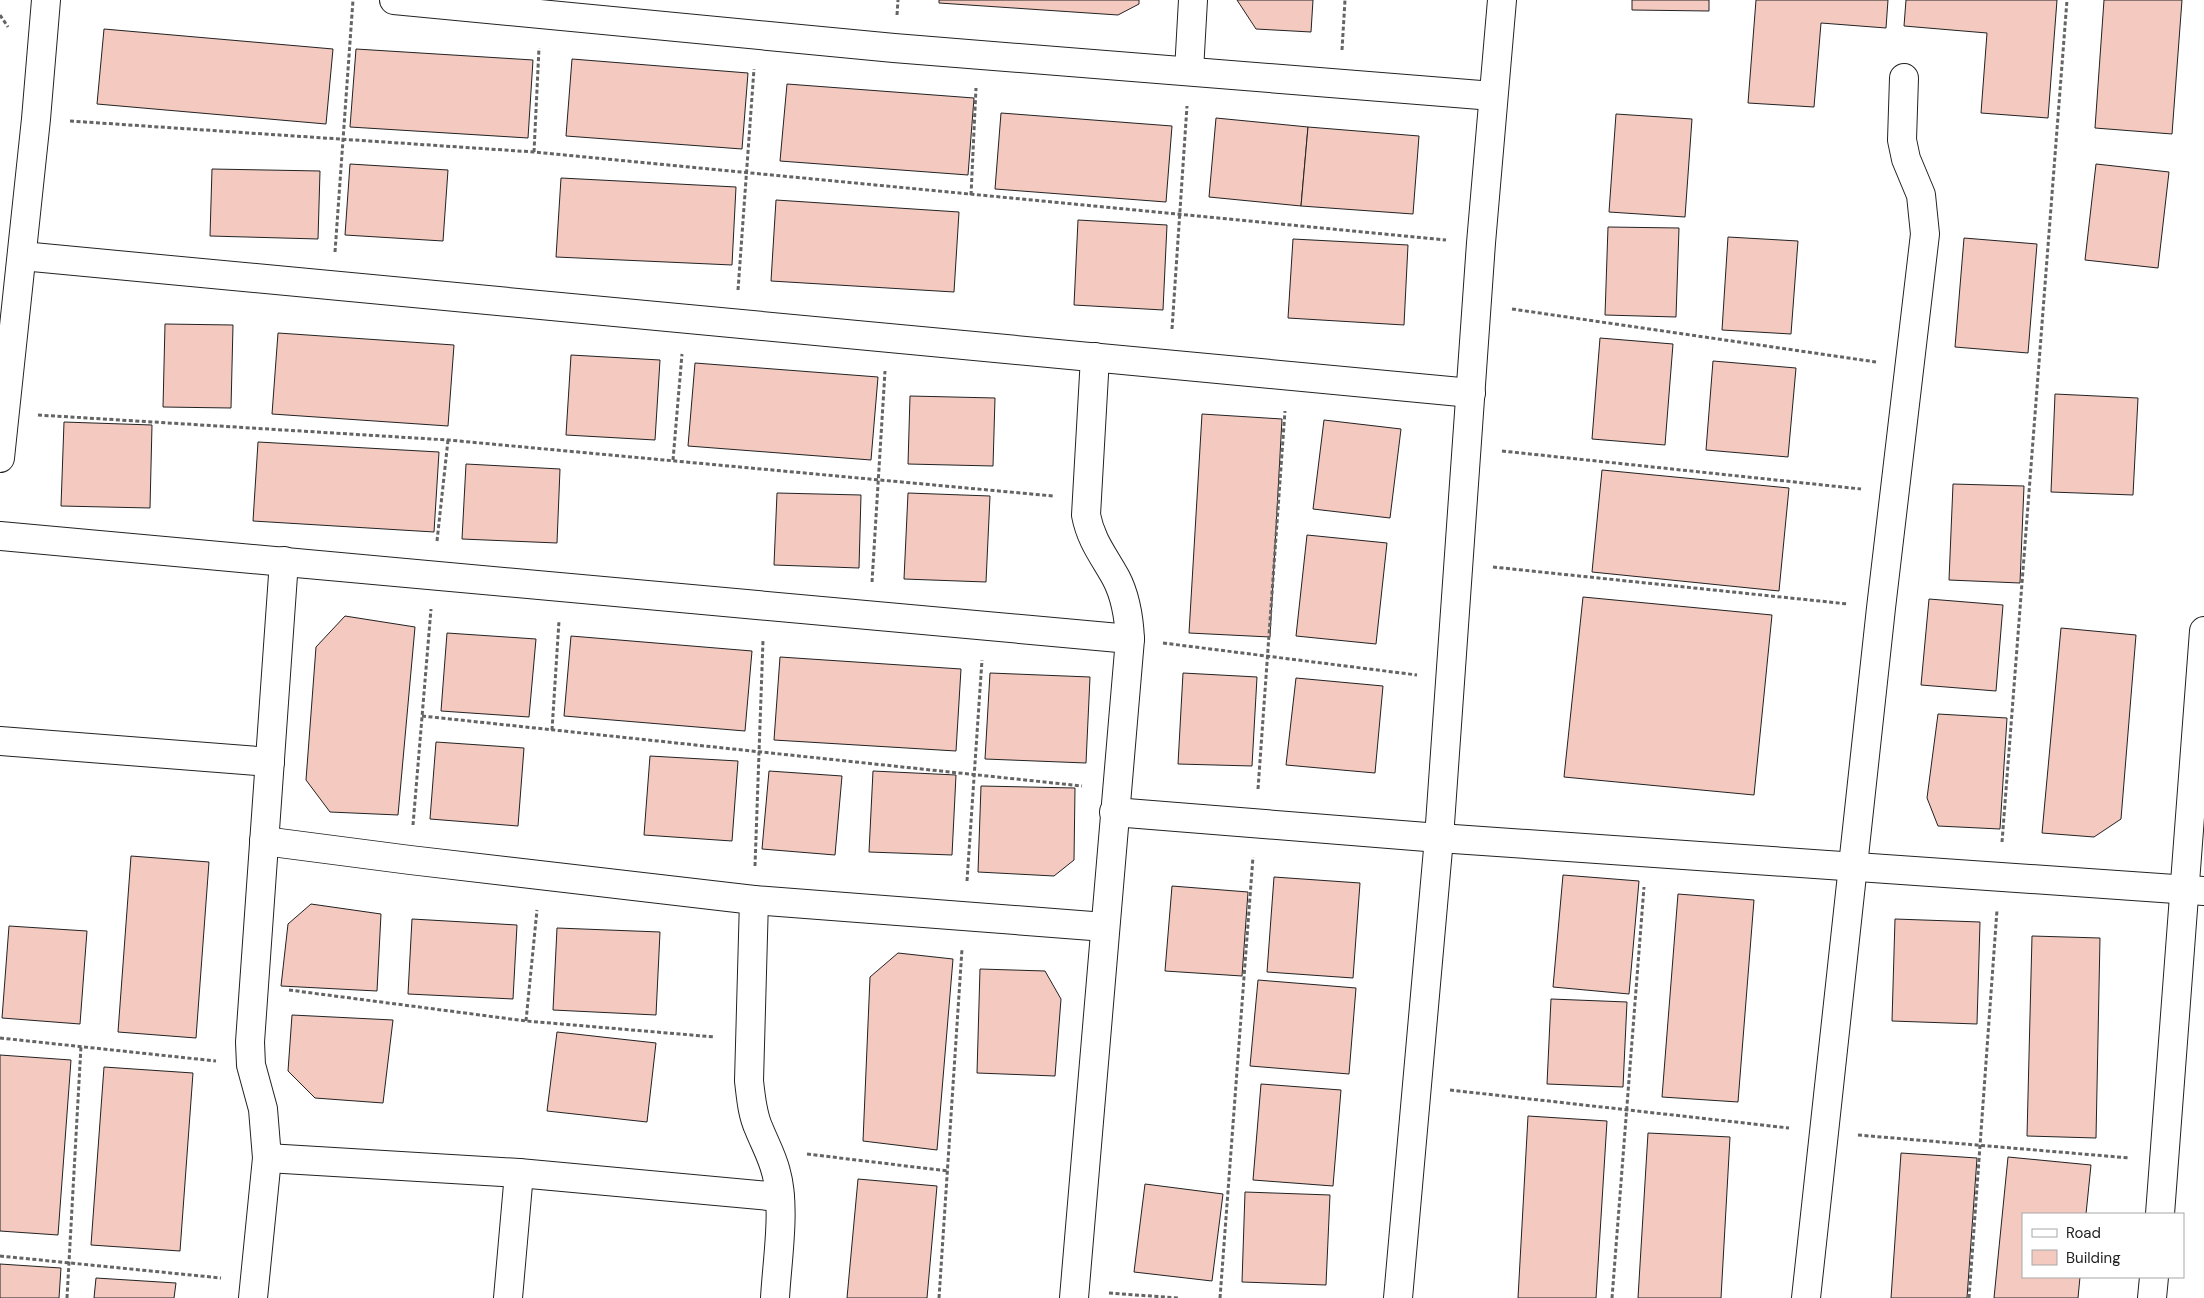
<svg xmlns="http://www.w3.org/2000/svg" width="2204" height="1298" font-family="'DM Sans',sans-serif">
	<style>
		.building { fill: #f3c9c0; stroke: #222 }
		.lines { fill: none; stroke-linecap: round; stroke-linejoin: round }
		.street-casing { stroke: #222; stroke-width: 30 }
		.secondary-casing { stroke: #222; stroke-width: 30 }
		.path { stroke: #646464; stroke-width: 3; stroke-dasharray: 4 2.5; stroke-linecap: butt }
		.street { stroke: #fff; stroke-width: 28 }
		.secondary { stroke: #fff; stroke-width: 28 }
	</style>
	<rect width="100%" height="100%" fill="#fff"/>
	<!-- building -->
	<g class="building">
		<path d="M939,0H1139V4L1118,15L939,3Z"/>
		<path d="M1237,0H1313L1311,32L1256,29Z"/>
		<path d="M1632,0H1709V11L1632,10Z"/>
		<path d="M1756,0H1888L1886,28L1821,23L1814,107L1748,103Z"/>
		<path d="M1906,0H2057L2048,118L1981,113L1987,33L1904,26Z"/>
		<path d="M2104,0H2182L2172,134L2095,128Z"/>
		<path d="M104,29L333,49L326,124L97,104Z"/>
		<path d="M356,49L533,60L528,138L350,127Z"/>
		<path d="M572,59L748,73L742,149L566,136Z"/>
		<path d="M787,84L974,98L968,175L780,161Z"/>
		<path d="M1001,113L1172,126L1166,202L995,189Z"/>
		<path d="M1616,114L1692,119L1685,217L1609,212Z"/>
		<path d="M1216,118L1308,127L1301,206L1209,197Z"/>
		<path d="M1308,127L1419,136L1413,214L1301,206Z"/>
		<path d="M350,164L448,170L443,241L345,235Z"/>
		<path d="M2096,164L2169,172L2158,268L2085,260Z"/>
		<path d="M212,169L320,171L318,239L210,236Z"/>
		<path d="M561,178L736,187L732,265L556,257Z"/>
		<path d="M776,200L959,212L954,292L771,281Z"/>
		<path d="M1078,220L1167,225L1163,310L1074,305Z"/>
		<path d="M1608,227L1679,228L1676,317L1605,315Z"/>
		<path d="M1728,237L1798,241L1791,334L1722,330Z"/>
		<path d="M1964,238L2037,244L2028,353L1955,347Z"/>
		<path d="M1293,239L1408,245L1404,325L1288,318Z"/>
		<path d="M165,324L233,325L231,408L163,407Z"/>
		<path d="M278,333L454,345L448,426L272,414Z"/>
		<path d="M1600,338L1673,344L1665,445L1592,439Z"/>
		<path d="M571,355L660,360L655,440L566,435Z"/>
		<path d="M1713,361L1796,368L1788,457L1706,450Z"/>
		<path d="M695,363L878,377L871,460L688,446Z"/>
		<path d="M2055,394L2138,398L2133,495L2051,492Z"/>
		<path d="M910,396L995,398L993,466L908,464Z"/>
		<path d="M1202,414L1282,419L1270,637L1189,633Z"/>
		<path d="M1324,420L1401,429L1390,518L1313,509Z"/>
		<path d="M64,422L152,425L150,508L61,506Z"/>
		<path d="M258,442L439,452L434,532L253,521Z"/>
		<path d="M466,464L560,469L557,543L462,539Z"/>
		<path d="M1602,470L1789,488L1779,591L1592,572Z"/>
		<path d="M1953,484L2024,486L2020,583L1949,580Z"/>
		<path d="M777,493L861,495L859,568L774,565Z"/>
		<path d="M908,493L990,496L986,582L904,579Z"/>
		<path d="M1307,535L1387,543L1376,644L1296,636Z"/>
		<path d="M1583,597L1772,615L1754,795L1564,777Z"/>
		<path d="M1929,599L2003,605L1996,691L1921,685Z"/>
		<path d="M345,616L415,627L398,815L330,812L306,780L316,647Z"/>
		<path d="M2061,628L2136,635L2121,819L2094,837L2042,833Z"/>
		<path d="M447,633L536,639L529,717L441,711Z"/>
		<path d="M571,636L752,651L745,731L564,716Z"/>
		<path d="M780,657L961,669L956,751L774,740Z"/>
		<path d="M990,673L1090,677L1086,763L985,759Z"/>
		<path d="M1183,673L1257,677L1252,766L1178,764Z"/>
		<path d="M1296,678L1383,686L1375,773L1286,765Z"/>
		<path d="M1938,714L2007,718L2000,829L1938,826L1927,798Z"/>
		<path d="M436,742L524,748L518,826L430,819Z"/>
		<path d="M650,756L738,761L732,841L644,835Z"/>
		<path d="M769,771L842,776L835,855L762,849Z"/>
		<path d="M873,771L956,775L952,855L869,852Z"/>
		<path d="M981,786L1075,788L1074,860L1054,876L978,872Z"/>
		<path d="M131,856L209,862L196,1038L118,1032Z"/>
		<path d="M1563,875L1639,881L1629,994L1553,987Z"/>
		<path d="M1274,877L1360,883L1353,978L1267,972Z"/>
		<path d="M1172,886L1248,892L1242,976L1165,971Z"/>
		<path d="M1678,894L1754,900L1738,1102L1662,1097Z"/>
		<path d="M311,904L381,914L377,991L281,986L288,924Z"/>
		<path d="M412,919L517,925L513,999L408,994Z"/>
		<path d="M1895,919L1980,922L1977,1024L1892,1021Z"/>
		<path d="M9,926L87,931L80,1024L2,1018Z"/>
		<path d="M557,928L660,932L656,1015L553,1010Z"/>
		<path d="M2032,936L2100,938L2096,1138L2027,1136Z"/>
		<path d="M898,953L953,959L937,1150L863,1141L870,977Z"/>
		<path d="M980,969L1045,971L1061,999L1055,1076L977,1073Z"/>
		<path d="M1258,980L1356,988L1349,1074L1250,1066Z"/>
		<path d="M1551,999L1627,1002L1623,1087L1547,1084Z"/>
		<path d="M292,1015L393,1020L383,1103L315,1098L288,1071Z"/>
		<path d="M557,1032L656,1043L647,1122L547,1111Z"/>
		<path d="M0,1055L71,1060L58,1235L0,1231Z"/>
		<path d="M104,1067L193,1073L180,1251L91,1245Z"/>
		<path d="M1261,1084L1341,1090L1333,1186L1253,1180Z"/>
		<path d="M1528,1116L1607,1121L1596,1298H1518Z"/>
		<path d="M1648,1133L1730,1137L1721,1298H1638Z"/>
		<path d="M1901,1153L1977,1158L1967,1298H1891Z"/>
		<path d="M2008,1157L2091,1165L2086,1214H2023V1277H2080L2078,1298H1994Z"/>
		<path d="M858,1179L937,1186L927,1298H847Z"/>
		<path d="M1145,1184L1223,1194L1212,1281L1134,1272Z"/>
		<path d="M1245,1192L1330,1195L1326,1285L1242,1282Z"/>
		<path d="M0,1264L61,1268L59,1298H0Z"/>
		<path d="M96,1278L176,1283L174,1298H94Z"/>
	</g>
	<g class="lines">
		<!-- street casing -->
		<g class="street-casing">
			<g id="street">
				<path d="M394,0L894,48L1493,96"/>
				<path d="M1189,71L1193,0"/>
				<path d="M22,256L1471,393"/>
				<path d="M0,458L36,119L46,0"/>
				<path d="M0,536L1130,639"/>
				<path d="M0,741L270,762"/>
				<path d="M1114,812L1439,838L2204,891"/>
				<path d="M264,841L410,860L754,900L1105,927"/>
				<path d="M754,900L749,1081C751,1097 752,1114 759,1129C765,1144 772,1156 776,1172C786,1207 777,1261 775,1298"/>
				<path d="M267,1158L519,1173L780,1197"/>
				<path d="M253,1298L267,1158L263,1109L251,1065L250,1042L284,561"/>
				<path d="M508,1298L519,1173"/>
				<path d="M1074,1298L1130,639C1129,618 1126,597 1116,578C1104,556 1091,541 1086,515L1095,357"/>
				<path d="M1398,1298L1439,838L1481,243L1502,0"/>
				<path d="M1806,1298L1881,608L1925,234L1921,195L1906,159L1902,140L1904,78"/>
			</g>
		</g>
		<!-- secondary casing -->
		<g class="secondary-casing">
			<g id="secondary">
				<path d="M2160,1214L2204,631"/>
				<path d="M2152,1298L2154,1277"/>
			</g>
		</g>
		<!-- path -->
		<g class="path">
			<path d="M0,15L8,27"/>
			<path d="M897,15L898,0"/>
			<path d="M1342,50L1345,0"/>
			<path d="M70,121L534,152L1446,240"/>
			<path d="M534,152L539,48"/>
			<path d="M971,195L976,88"/>
			<path d="M335,252L353,0"/>
			<path d="M738,290L754,69"/>
			<path d="M1512,309L1876,362"/>
			<path d="M1172,329L1187,106"/>
			<path d="M38,415L448,440L1053,496"/>
			<path d="M1502,451L1861,489"/>
			<path d="M673,460L682,354"/>
			<path d="M437,541L448,440"/>
			<path d="M1493,567L1848,604"/>
			<path d="M872,582L885,371"/>
			<path d="M1163,643L1417,675"/>
			<path d="M422,716L1082,786"/>
			<path d="M552,730L559,621"/>
			<path d="M1258,789L1285,411"/>
			<path d="M413,825L431,609"/>
			<path d="M2002,842L2067,0"/>
			<path d="M755,866L763,640"/>
			<path d="M967,881L982,660"/>
			<path d="M289,990L526,1021L715,1037"/>
			<path d="M526,1021L537,910"/>
			<path d="M0,1038L216,1061"/>
			<path d="M1450,1090L1789,1128"/>
			<path d="M1858,1135L2130,1158"/>
			<path d="M807,1154L948,1171"/>
			<path d="M0,1256L221,1278"/>
			<path d="M1109,1293L1178,1298"/>
			<path d="M67,1298L81,1046"/>
			<path d="M939,1298L962,949"/>
			<path d="M1220,1298L1253,857"/>
			<path d="M1612,1298L1644,887"/>
			<path d="M1969,1298L1997,910"/>
		</g>
		<!-- street -->
		<use href="#street" class="street"/>
		<!-- secondary -->
		<use href="#secondary" class="secondary"/>
	</g>
	<!-- legend -->
	<rect x="2022" y="1213" width="162" height="65" fill="#ffffff" stroke="#a7a7a7"/>
	<rect x="2032" y="1229" width="25" height="8" fill="#ffffff" stroke="#a7a7a7"/>
	<text x="2066" y="1238" font-size="15" fill="#222222">Road</text>
	<rect x="2032" y="1250" width="25" height="15" fill="#f3c9c0" stroke="#a7a7a7"/>
	<text x="2066" y="1263" font-size="15" fill="#222222">Building</text>
</svg>
